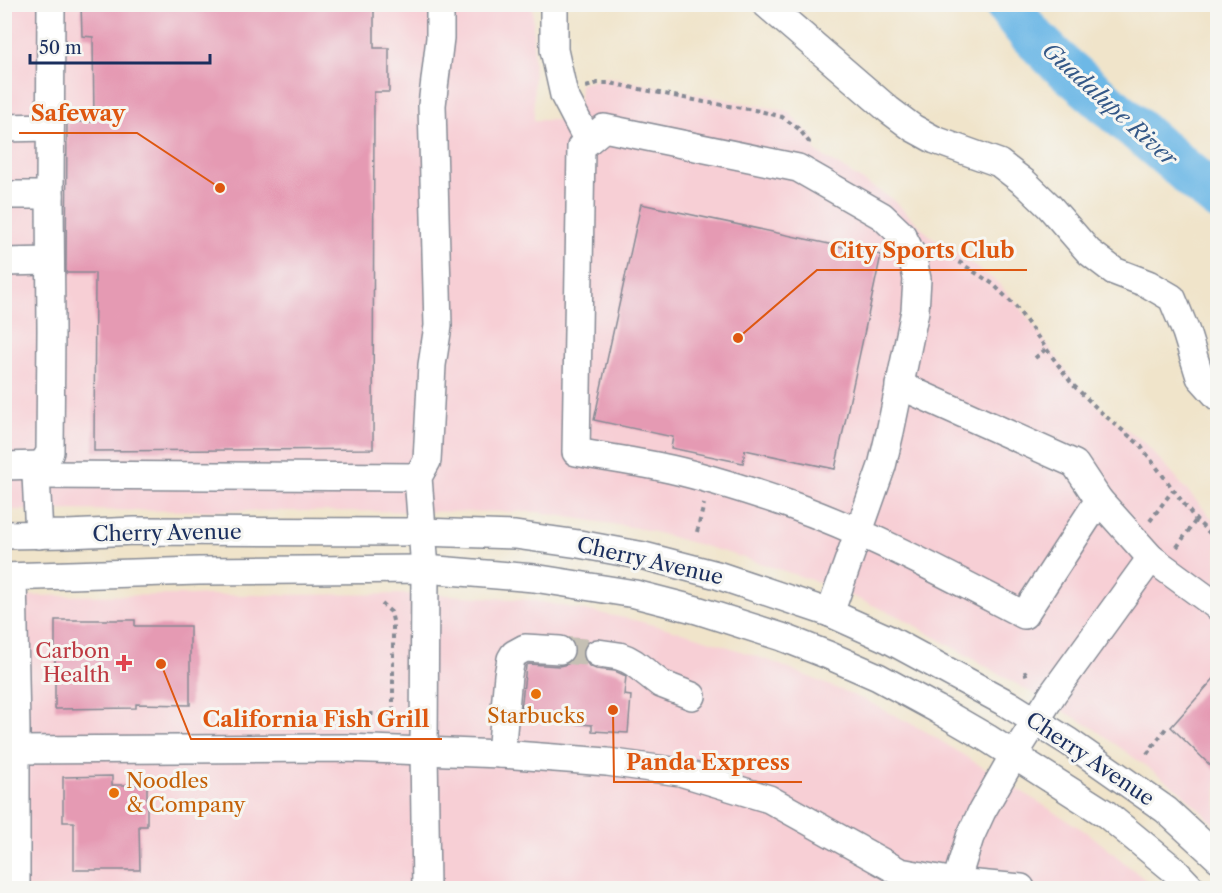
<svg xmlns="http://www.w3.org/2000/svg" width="1222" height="893" font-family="'Libre Caslon Text',serif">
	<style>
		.built { fill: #f7cfd5 }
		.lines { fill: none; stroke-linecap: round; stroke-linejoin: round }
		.river { stroke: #6db8e6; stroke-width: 44 }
		.building { fill: #e59ab3 }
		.minor-tunnel { stroke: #c5c0b4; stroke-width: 27; stroke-dasharray: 27 14; stroke-linecap: butt }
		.minor-casing { stroke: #868a94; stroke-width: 30 }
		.path { stroke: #868a94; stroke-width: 4; stroke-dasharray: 4.5 4.5; stroke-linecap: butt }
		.minor { stroke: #fff; stroke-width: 27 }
		.health-dot { fill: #e0444e; stroke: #f6f6f2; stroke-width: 2 }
		.food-dot { fill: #e8710a; stroke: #f6f6f2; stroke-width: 2 }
		.labels { text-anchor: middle; stroke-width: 6; stroke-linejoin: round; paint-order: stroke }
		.street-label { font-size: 21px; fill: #1b2f5e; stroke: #f6f6f2 }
		.health-label { font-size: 21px; fill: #be3a42; stroke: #f6f6f2; text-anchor: end }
		.food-label { font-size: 21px; fill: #c56008; stroke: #f6f6f2 }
		.water-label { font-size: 22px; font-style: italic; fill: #345887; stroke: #f6f6f2 }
		.leader { fill: none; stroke: #de5710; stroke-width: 2 }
		.callout-dot { fill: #de5710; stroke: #f6f6f2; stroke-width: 2 }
		.callout-label { font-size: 22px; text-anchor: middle; font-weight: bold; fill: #de5710; stroke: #f6f6f2; stroke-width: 6; stroke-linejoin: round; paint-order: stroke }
	</style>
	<rect width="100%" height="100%" fill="#f6f6f2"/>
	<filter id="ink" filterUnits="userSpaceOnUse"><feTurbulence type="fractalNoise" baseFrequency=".0167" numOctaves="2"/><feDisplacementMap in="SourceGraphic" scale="12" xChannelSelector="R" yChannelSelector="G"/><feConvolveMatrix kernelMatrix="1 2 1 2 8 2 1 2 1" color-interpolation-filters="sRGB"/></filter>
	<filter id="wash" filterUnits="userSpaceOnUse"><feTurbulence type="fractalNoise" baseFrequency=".008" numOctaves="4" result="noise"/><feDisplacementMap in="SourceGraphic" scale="24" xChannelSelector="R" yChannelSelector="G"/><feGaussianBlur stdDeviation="1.35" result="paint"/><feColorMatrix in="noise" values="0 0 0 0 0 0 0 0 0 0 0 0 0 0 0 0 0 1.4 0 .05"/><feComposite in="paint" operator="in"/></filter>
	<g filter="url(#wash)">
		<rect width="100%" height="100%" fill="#f0e4ca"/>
		<!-- built -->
		<g class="built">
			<path d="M5,5H533L534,120H564L578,110L580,84L607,77L787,111L815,139V151L892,199L929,235L996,281L1020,307L1075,382L1105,413L1144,442L1217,524V827L1180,791L1093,728L900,617L821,583L725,552L643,529L536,512L5,510Z"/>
			<path d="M432,594L532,600L630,619L693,635L773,662L867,701L925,731L1091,835L1155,888H5L4,596Z"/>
		</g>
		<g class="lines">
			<!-- river -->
			<path class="river" d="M1006,4L1029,33L1056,60L1218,199"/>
		</g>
		<g id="blocks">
			<!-- building -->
			<g class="building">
				<path d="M81,4H374V48H389V92H374L373,449L94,451L95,273H66L67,122H94L93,37L82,36Z"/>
				<path d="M641,204L881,255L835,469L745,450L743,463L671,448L673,437L594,420Z"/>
				<path d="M55,620H135V626H190V705L136,704V708L55,709Z"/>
				<path d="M573,641L587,642L582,651L584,659L589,666L596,669L615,671L626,676L624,695L631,696L628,733L592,731V725L520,719L526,666L529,664L559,666L568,664L573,659L576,651Z"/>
				<path d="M1218,674V773L1171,727Z"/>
				<path d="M112,776V785H147V826H139L140,870H74V822H63V777Z"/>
			</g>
		</g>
	</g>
	<g filter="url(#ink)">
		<use href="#blocks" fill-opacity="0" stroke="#868a94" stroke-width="1.5"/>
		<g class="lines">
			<!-- minor-tunnel -->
			<path class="minor-tunnel" d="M560,650L598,653"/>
			<!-- minor casing -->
			<g class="minor-casing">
				<g id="minor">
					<path d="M554,4V50L564,95L588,141"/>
					<path d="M766,4L889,110L913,128L935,140L999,163L1025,183L1049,206L1089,252L1114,271L1148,284L1172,298L1186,332L1200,377L1218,397"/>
					<path d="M4,128L50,127"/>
					<path d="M4,195H50"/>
					<path d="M4,262L50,261"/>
					<path d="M899,385L1075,464L1099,500L1151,558L1218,607"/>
					<path d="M4,466L40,465"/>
					<path d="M36,475L418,477"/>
					<path d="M4,535L67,534L135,531L421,532L515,535L579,544L644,556L717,575L830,613L888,639L1008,704L1069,742L1166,810L1218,858"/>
					<path d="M39,535L36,475C40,466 46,460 50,452L51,330L50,195L51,4"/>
					<path d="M4,577L199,571L425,569L534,578L635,594L697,610L782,637L828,655L878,677L937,709L987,738L1106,814L1174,870L1191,888"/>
					<path d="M13,577L16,729V888"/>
					<path d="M830,613L882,466L890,432L915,311L917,279L912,255L902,235L882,216L798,168L604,128L581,147L576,452C607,458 639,462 670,469C710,478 750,491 788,504C870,533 947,575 1024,615L1099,500"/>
					<path d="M598,653L619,656L627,659L634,663L661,684L692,696"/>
					<path d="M15,750L345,748L501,754L607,762L680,772L769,799L900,872L955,882L1021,888"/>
					<path d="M501,754L508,675L511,659L514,654L525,648L560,650"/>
					<path d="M426,888L424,750L425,569L418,477L427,461L432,365L438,326L432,105L440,38V4"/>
					<path d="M954,888L970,837L982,811L1014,755L1054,692L1151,558"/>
				</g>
			</g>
			<!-- path -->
			<g class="path">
				<path d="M586,87L598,83H610L704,102L760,111L782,117L799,129L809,142L808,146"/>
				<path d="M936,247L993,284L1016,307L1072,384L1103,414L1140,445L1196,520L1218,541"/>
				<path d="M1035,358L1046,349"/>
				<path d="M1150,521L1173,490"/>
				<path d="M697,532L704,504"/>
				<path d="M1177,547L1196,520"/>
				<path d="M1025,671L1027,678"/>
				<path d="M360,714H393V621L391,612L382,604"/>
				<path d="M1147,754L1166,728"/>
			</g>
			<!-- minor -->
			<use href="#minor" class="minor"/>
		</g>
	</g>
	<!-- markers -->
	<path class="health-dot" d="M121 654h6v6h6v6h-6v6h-6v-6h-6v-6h6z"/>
	<g class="food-dot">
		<circle cx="536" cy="694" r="6"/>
		<circle cx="114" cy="793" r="6"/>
	</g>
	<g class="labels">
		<!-- street labels -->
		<g class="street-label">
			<text transform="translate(167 533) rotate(-1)" y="7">Cherry Avenue</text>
			<text transform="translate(650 561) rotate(13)" y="7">Cherry Avenue</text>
			<text transform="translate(1090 759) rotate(34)" y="7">Cherry Avenue</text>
		</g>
		<!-- health labels -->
		<g class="health-label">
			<text x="110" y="658">Carbon<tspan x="110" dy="24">Health</tspan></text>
		</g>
		<!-- food labels -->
		<g class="food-label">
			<text x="536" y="723">Starbucks</text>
			<text x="126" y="788" text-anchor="start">Noodles<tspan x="126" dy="24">&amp; Company</tspan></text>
		</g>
		<!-- water labels -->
		<g class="water-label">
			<text transform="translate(1110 104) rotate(42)" y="8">Guadalupe River</text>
		</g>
	</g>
	<!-- callouts -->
	<path class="leader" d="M220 188L137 133H19M738 338L817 270H1027M161 664L191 739H442M613 710L614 782H802"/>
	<g class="callout-dot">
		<circle cx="220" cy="188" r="6"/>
		<circle cx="738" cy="338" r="6"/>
		<circle cx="161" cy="664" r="6"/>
		<circle cx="613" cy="710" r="6"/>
	</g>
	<g class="callout-label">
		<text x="78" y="121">Safeway</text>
		<text x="922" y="258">City Sports Club</text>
		<text x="316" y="727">California Fish Grill</text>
		<text x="708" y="770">Panda Express</text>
	</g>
	<!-- margin -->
	<rect width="1222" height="893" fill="none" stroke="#f6f6f2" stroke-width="24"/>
	<!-- scale -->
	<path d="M30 54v9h180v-9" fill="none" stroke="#1b2f5e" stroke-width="3"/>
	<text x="39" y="54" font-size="18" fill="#1b2f5e" stroke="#f6f6f2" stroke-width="4.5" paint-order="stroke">50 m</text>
</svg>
